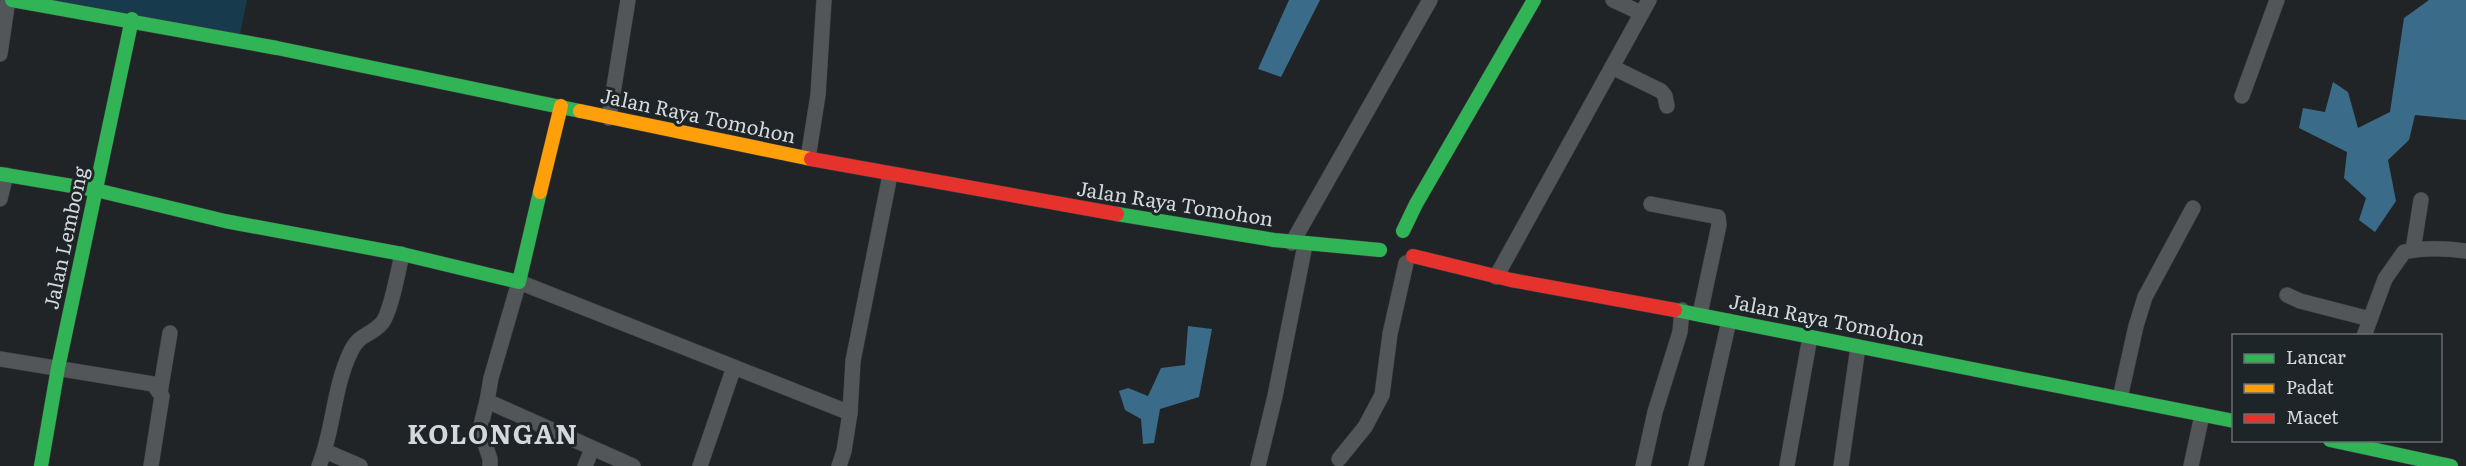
<svg xmlns="http://www.w3.org/2000/svg" width="2466" height="466" font-family="Literata,serif">
	<style>
		.green { fill: #173a4d }
		.water { fill: #3a6c89 }
		.lines { fill: none; stroke-linecap: round; stroke-linejoin: round }
		.street-casing { stroke: #3b3e40; stroke-width: 16 }
		.fast-casing { stroke: #3b3e40; stroke-width: 15 }
		.slow-casing { stroke: #3b3e40; stroke-width: 15 }
		.jam-casing { stroke: #3b3e40; stroke-width: 15 }
		.street { stroke: #535658; stroke-width: 15 }
		.fast { stroke: #30b455; stroke-width: 14 }
		.slow { stroke: #ff9f0a; stroke-width: 14 }
		.jam { stroke: #e5322d; stroke-width: 14 }
		.labels { text-anchor: middle; stroke-width: 6; stroke-linejoin: round; paint-order: stroke }
		.street-label { font-size: 20px; fill: #d4d8db; stroke: #1e2529 }
		.district-label { font-size: 26px; font-weight: bold; letter-spacing: 1.5px; fill: #d4d8db; stroke: #1e2529 }
	</style>
	<rect width="100%" height="100%" fill="#212426"/>
	<!-- green -->
	<path class="green" d="M34,0H247L239,39Z"/>
	<!-- water -->
	<g class="water">
		<path d="M1289,0H1320L1281,77L1258,69Z"/>
		<path d="M2429,0H2466V120L2415,115L2409,140L2388,160L2396,201L2375,232L2359,220L2366,198L2344,178L2347,152L2299,128L2303,108L2325,112L2333,82L2348,92L2358,128L2390,112L2404,18Z"/>
		<path d="M1188,326L1212,329L1199,397L1160,409L1154,443L1143,444L1141,419L1125,410L1119,391L1128,388L1148,396L1161,368L1185,365Z"/>
	</g>
	<g class="lines">
		<!-- street casing -->
		<g class="street-casing">
			<g id="street">
				<path d="M1613,0L1641,13"/>
				<path d="M0,54L8,0"/>
				<path d="M1612,67L1661,91L1665,96L1667,106"/>
				<path d="M2242,96L2277,0"/>
				<path d="M609,118L628,0"/>
				<path d="M808,158L818,95L824,0"/>
				<path d="M0,199L6,175"/>
				<path d="M1651,204L1718,217L1719,225L1700,314"/>
				<path d="M1292,243L1430,0"/>
				<path d="M2413,250L2421,200"/>
				<path d="M1496,277L1649,0"/>
				<path d="M2287,295L2300,301L2370,319"/>
				<path d="M2364,336L2385,279L2404,252C2425,247 2444,248 2466,251"/>
				<path d="M0,359L153,384L162,396L151,466"/>
				<path d="M160,393L170,333"/>
				<path d="M2120,398L2136,326L2145,297L2193,208"/>
				<path d="M487,401L480,429L490,459V466"/>
				<path d="M325,451L360,466"/>
				<path d="M1339,459L1365,427L1382,395L1390,334L1406,263"/>
				<path d="M1787,465L1810,337"/>
				<path d="M319,466C334,429 333,388 351,351C359,334 370,336 381,324C390,316 399,268 402,254"/>
				<path d="M585,466L592,449"/>
				<path d="M633,466L487,401L491,378L519,282L850,413L853,361L890,175"/>
				<path d="M700,466L734,367"/>
				<path d="M839,466L844,451L850,413"/>
				<path d="M1258,466L1275,396L1305,245"/>
				<path d="M1643,466L1655,412L1680,332L1682,310"/>
				<path d="M1696,466L1729,321"/>
				<path d="M1841,466L1858,347"/>
				<path d="M2191,466L2202,415"/>
			</g>
		</g>
		<!-- fast casing -->
		<g class="fast-casing">
			<g id="fast">
				<path d="M12,0L277,48L580,111"/>
				<path d="M0,174L96,190L225,221L402,254L519,282L540,192"/>
				<path d="M1117,214L1274,240L1380,250"/>
				<path d="M1403,231L1416,204L1534,0"/>
				<path d="M1675,310L2234,421"/>
				<path d="M2330,440L2451,466"/>
				<path d="M41,466L58,368L132,19"/>
			</g>
		</g>
		<!-- slow casing -->
		<g class="slow-casing">
			<g id="slow">
				<path d="M580,111L811,159"/>
				<path d="M540,192L561,106"/>
			</g>
		</g>
		<!-- jam casing -->
		<g class="jam-casing">
			<g id="jam">
				<path d="M811,159L1117,214"/>
				<path d="M1413,256L1511,280L1675,310"/>
			</g>
		</g>
		<!-- street -->
		<use href="#street" class="street"/>
		<!-- fast -->
		<use href="#fast" class="fast"/>
		<!-- slow -->
		<use href="#slow" class="slow"/>
		<!-- jam -->
		<use href="#jam" class="jam"/>
	</g>
	<g class="labels">
		<!-- street labels -->
		<g class="street-label">
			<text transform="translate(698 116) rotate(12)" y="7">Jalan Raya Tomohon</text>
			<text transform="translate(1175 204) rotate(9)" y="7">Jalan Raya Tomohon</text>
			<text transform="translate(66 238) rotate(-78)" y="7">Jalan Lembong</text>
			<text transform="translate(1827 320) rotate(11)" y="7">Jalan Raya Tomohon</text>
		</g>
		<!-- district labels -->
		<g class="district-label">
			<text x="493" y="444">KOLONGAN</text>
		</g>
	</g>
	<!-- legend -->
	<rect x="2232" y="334" width="210" height="108" fill="#1e2529" stroke="#676d70" stroke-width="1.5"/>
	<rect x="2244" y="354" width="30" height="9" fill="#30b455" stroke="#676d70" stroke-width="1.5"/>
	<text x="2286" y="364" font-size="18" fill="#d4d8db">Lancar</text>
	<rect x="2244" y="384" width="30" height="9" fill="#ff9f0a" stroke="#676d70" stroke-width="1.5"/>
	<text x="2286" y="394" font-size="18" fill="#d4d8db">Padat</text>
	<rect x="2244" y="414" width="30" height="9" fill="#e5322d" stroke="#676d70" stroke-width="1.5"/>
	<text x="2286" y="424" font-size="18" fill="#d4d8db">Macet</text>
</svg>
